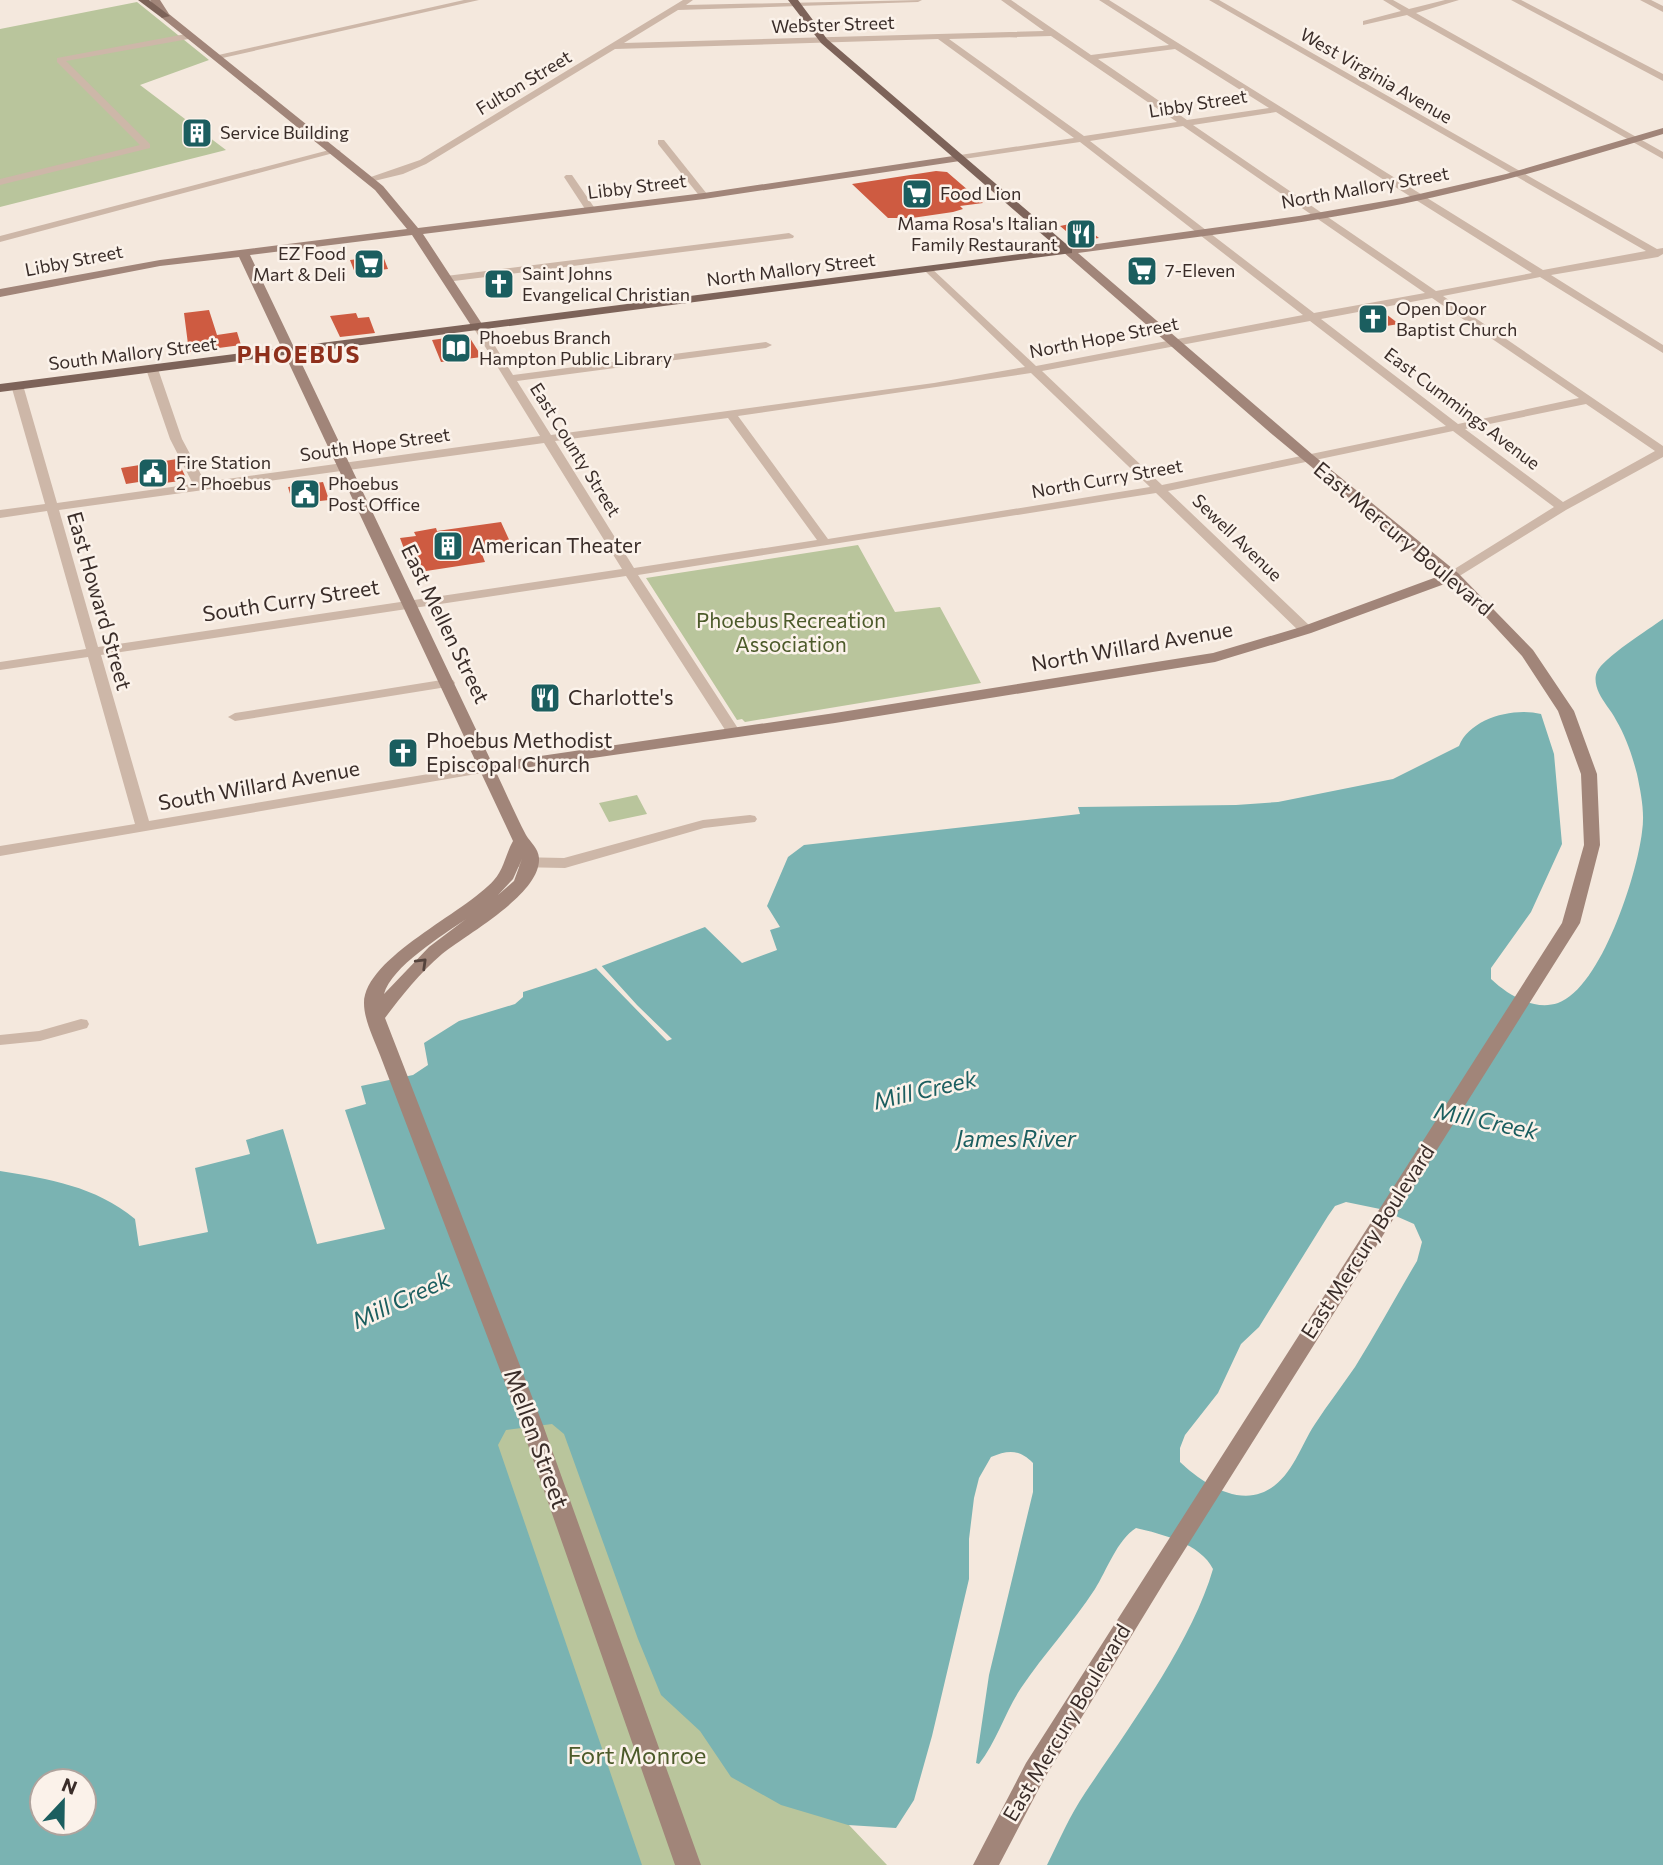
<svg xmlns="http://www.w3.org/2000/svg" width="1663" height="1865" font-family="Commissioner,sans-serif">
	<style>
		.green { fill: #b9c59c }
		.water { fill: #7ab3b2; fill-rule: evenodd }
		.pier { fill: #f4e8dd }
		.building { fill: #ce5b41 }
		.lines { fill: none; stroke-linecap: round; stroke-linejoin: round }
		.street { fill: #cdb7a8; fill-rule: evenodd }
		.secondary { fill: #a18579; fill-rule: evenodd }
		.primary { fill: #7d6359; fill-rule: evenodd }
		.oneway { stroke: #54433d }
		.labels { text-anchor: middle; stroke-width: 5; stroke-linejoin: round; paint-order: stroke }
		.far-street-label { font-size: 18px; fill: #3a2d29; stroke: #fbf2ea }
		.far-poi-label { font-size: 18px; fill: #3a2d29; stroke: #fbf2ea; text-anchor: start }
		.street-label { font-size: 21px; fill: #3a2d29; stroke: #fbf2ea }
		.poi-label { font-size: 21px; fill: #3a2d29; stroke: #fbf2ea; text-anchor: start }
		.park-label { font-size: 21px; fill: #4c5a2a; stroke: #fbf2ea }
		.far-district-label { font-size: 23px; font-weight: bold; letter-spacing: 2px; fill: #8f301c; stroke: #fbf2ea }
		.water-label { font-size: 23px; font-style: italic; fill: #1b5e5f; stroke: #fbf2ea }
		.near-street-label { font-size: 24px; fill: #3a2d29; stroke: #fbf2ea }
		.near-park-label { font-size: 24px; fill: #4c5a2a; stroke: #fbf2ea }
	</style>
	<rect width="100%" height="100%" fill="#f4e8dd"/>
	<!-- green -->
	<g class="green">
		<path d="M137,2L209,60L140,85L226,150L0,207V29Z"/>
		<path d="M858,545L895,612L940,607L981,683L745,722L742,719L737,720L646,578Z"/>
		<path d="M637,795L647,814L609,822L599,803Z"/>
		<path d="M560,1398L733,1703L887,1865H492L484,1428Z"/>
	</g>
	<!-- water -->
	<path class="water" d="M1663,619V1865H1047C1059,1841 1070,1815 1085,1793C1128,1729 1192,1642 1213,1569C1201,1544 1162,1534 1136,1528C1117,1540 1107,1570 1095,1589C1072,1624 1044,1654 1021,1688C1005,1712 997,1741 979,1764L976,1763L989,1675L1033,1492V1463C1019,1449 1008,1450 991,1457L979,1478L974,1498L969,1539V1579L932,1736L914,1800L896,1828L848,1825L781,1805L731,1777L700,1731L661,1695L638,1639L564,1434L552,1424L506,1430L498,1445L642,1865H0V1171C49,1179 95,1186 135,1219L139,1246L208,1232L195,1168L250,1154L246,1140L283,1129L317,1244L385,1229L345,1110L366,1104L361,1086L413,1075L428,1065L424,1043L459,1021L515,1004L523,997V992L586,972L705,927L742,963L777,950L770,930L780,927L767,906L788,857L804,845L1080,814L1078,807L1236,805L1278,802L1393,779L1459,746C1470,718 1514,707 1541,714L1554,754L1562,844L1531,912L1491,968V979C1508,995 1534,1011 1558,1003C1601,988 1637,875 1642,832C1645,812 1641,794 1637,774C1632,755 1626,737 1616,720C1611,710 1603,702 1599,693C1596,687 1594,678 1597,672C1603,658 1649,629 1663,619ZM1346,1202L1380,1209L1414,1224L1422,1242L1417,1261C1396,1296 1377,1332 1355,1367C1342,1386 1328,1404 1315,1424C1299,1448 1291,1482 1261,1493C1233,1504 1199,1480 1180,1462V1448L1185,1435L1218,1393L1241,1344L1259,1327L1328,1216L1335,1206ZM42,1781H84V1823H42Z"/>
	<!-- pier -->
	<path class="pier" d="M599,963L637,1005L672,1039L667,1041L593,965Z"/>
	<!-- building -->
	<g class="building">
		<path d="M936,171L947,172L983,203L960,206L963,209L953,212L912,218H888L852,184Z"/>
		<path d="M1079,222L1080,223L1099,238L1078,241L1060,226Z"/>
		<path d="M383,256L388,269L355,273L350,260Z"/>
		<path d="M209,310L217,335L237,332L241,345L189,352L184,313Z"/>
		<path d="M1382,311L1399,324L1380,327L1363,315Z"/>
		<path d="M356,313L358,318L369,317L375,333L340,337L330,316Z"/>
		<path d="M468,335L482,357L441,362L432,340Z"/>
		<path d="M177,459L187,480L165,483L164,478L126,484L121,468Z"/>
		<path d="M323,482L329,500L293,504L288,487Z"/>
		<path d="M501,522L511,544L480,549L485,562L413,573L400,538L416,536L414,532L436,528L437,531Z"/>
	</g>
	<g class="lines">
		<!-- street -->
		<g class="street">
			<path d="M464,0H479L218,59L214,56Z"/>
			<path d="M683,0H693L686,5L922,0L918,2L678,10L624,43L1044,31L1001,0H1011L1091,55L1169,45L1099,0H1109L1543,270L1646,251L1209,0H1219L1657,249L1663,248V254L1658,257L1551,275L1663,345V353L1540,277L1443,296L1663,446V457L1566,510L1453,580L1448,579V573L1554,507L1453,431L1168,491L1311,627V633H1301L1156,493L638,575L741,733L734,737L729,736L626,576L101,655L149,821L488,764L495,768L488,772L0,856V846L135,824L88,657L0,670V662L86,649L47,511L0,518V510L45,504L11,385L13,383L23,385L57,503L193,484L170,439L146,369L152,366L158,369L182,439L205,482L540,436L473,327L478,324L482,325L513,375L766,342L772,345L766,348L517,381L551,435L934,383L1025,367L926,272V268L930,267L1036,366L1303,315L1080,142L957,160V156L960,155L1074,138L938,39L615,49L426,164L403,174L370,182L365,179L420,160ZM1051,36L1177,122L1084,136L949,39ZM1175,49L1269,108L1187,120L1098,59ZM1276,112L1532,273L1436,291L1193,125ZM1183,126L1425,293L1314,313L1090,141ZM1432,298L1579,398L1458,424L1321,319ZM1310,321L1446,426L1162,485L1042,371ZM1031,373L1150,487L828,539L738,416ZM1586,404L1655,451L1563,502L1465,429ZM728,418L817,540L634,568L555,441ZM544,443L622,569L98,647L59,510Z"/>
			<path d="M1383,0H1393L1409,9L1445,0H1459L1416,13L1663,152V159L1407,15L1363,25V21L1401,11Z"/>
			<path d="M1511,0H1521L1663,74V81Z"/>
			<path d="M1640,0H1651L1663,6V12Z"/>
			<path d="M191,33L195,36L194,38L66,61L150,144V148L0,185V179L140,145L57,62V58Z"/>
			<path d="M658,140H664L707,194V198H701L658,144Z"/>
			<path d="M333,149L341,151L0,242V236Z"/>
			<path d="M566,175H572L596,210L595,212H587L564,177Z"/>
			<path d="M789,233L794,236L793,238L446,282L441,279L446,276Z"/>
			<path d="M448,679L453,680L455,683L453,686L235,721L228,717L235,713Z"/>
			<path d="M750,815L755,816L757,819L755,822L704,828L565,868L516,867L508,862L516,857L564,858L703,820Z"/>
			<path d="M81,1019L87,1020L89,1024L87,1028L40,1041L0,1045V1035L39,1031Z"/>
		</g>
		<!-- secondary -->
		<path class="secondary" d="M150,0H160L169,14L383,186L418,228L704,193L960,155L965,158L960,161L704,199L423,234L484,327L478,331L474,330L412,235L250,255L492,763L835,713L1213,653L1301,627L1442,575L1273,435L1062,251L1068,248L1299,216L1402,198L1506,174L1663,128V134C1577,160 1491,186 1402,204C1295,226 1186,238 1078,253L1313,455L1458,573L1533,650L1574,711L1597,774L1600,845L1580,923L1165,1581L1044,1779L999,1865H973L1026,1763L1562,923L1584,845L1581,774L1558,711L1522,656L1473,603L1450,582L1311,633L1215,662L835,723L496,772C506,793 515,814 526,835C531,843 538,848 539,858C541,894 468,933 442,954C420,973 402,995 385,1018L543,1425L701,1865H675L521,1425L380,1055C374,1039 364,1020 364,1003C365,957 465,913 494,880C504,869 506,853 513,841L239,257L160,266L0,297V289L160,260L407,229L375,190L162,18ZM522,859L514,881L498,895L513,879ZM466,919L429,947L384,994C391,967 443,935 466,919Z"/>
		<!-- primary -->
		<g class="primary">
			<path d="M138,0H149L170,16L162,18Z"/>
			<path d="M788,0H798L827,39L1072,249V253L0,392V384L1059,249L821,43Z"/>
		</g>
	</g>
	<!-- one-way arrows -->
	<defs><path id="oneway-chevron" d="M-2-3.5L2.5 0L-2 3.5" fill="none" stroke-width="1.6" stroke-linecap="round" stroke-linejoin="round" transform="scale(1.75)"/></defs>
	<use class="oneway" href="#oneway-chevron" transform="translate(422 963) rotate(-44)"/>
	<!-- icons -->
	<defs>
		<g id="building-square" transform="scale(1.575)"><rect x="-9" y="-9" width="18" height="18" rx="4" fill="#1b5e5f" stroke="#fbf2ea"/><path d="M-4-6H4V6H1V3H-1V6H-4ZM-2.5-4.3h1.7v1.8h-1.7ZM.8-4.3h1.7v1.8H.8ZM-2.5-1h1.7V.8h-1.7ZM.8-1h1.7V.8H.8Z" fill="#fff"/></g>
		<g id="supermarket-square" transform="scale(1.575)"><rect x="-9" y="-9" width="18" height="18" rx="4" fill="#1b5e5f" stroke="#fbf2ea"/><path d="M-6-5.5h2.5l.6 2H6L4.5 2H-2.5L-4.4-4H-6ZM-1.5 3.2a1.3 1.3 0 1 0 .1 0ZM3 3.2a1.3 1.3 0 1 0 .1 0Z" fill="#fff"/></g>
		<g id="restaurant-square" transform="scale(1.575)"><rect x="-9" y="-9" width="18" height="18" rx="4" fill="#1b5e5f" stroke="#fbf2ea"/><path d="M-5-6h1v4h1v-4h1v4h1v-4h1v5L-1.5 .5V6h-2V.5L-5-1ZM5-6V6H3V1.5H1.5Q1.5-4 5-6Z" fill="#fff"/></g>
		<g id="church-square" transform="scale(1.575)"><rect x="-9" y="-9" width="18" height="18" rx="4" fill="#1b5e5f" stroke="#fbf2ea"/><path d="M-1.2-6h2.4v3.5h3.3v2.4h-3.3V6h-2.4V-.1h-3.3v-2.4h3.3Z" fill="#fff"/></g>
		<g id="library-square" transform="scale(1.575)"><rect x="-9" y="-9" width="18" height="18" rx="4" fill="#1b5e5f" stroke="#fbf2ea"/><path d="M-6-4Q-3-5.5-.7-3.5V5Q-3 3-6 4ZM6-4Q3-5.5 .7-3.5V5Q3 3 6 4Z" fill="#fff"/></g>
		<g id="civic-square" transform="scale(1.575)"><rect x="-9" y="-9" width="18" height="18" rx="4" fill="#1b5e5f" stroke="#fbf2ea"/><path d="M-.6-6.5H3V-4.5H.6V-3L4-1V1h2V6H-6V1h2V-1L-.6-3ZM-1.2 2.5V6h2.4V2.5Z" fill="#fff"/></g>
	</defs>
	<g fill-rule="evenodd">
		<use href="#building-square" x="197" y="133"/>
		<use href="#supermarket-square" x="917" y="194"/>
		<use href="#restaurant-square" x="1081" y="234"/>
		<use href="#supermarket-square" x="369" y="264"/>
		<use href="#supermarket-square" x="1142" y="271"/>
		<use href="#church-square" x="499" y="284"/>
		<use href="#church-square" x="1373" y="319"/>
		<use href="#library-square" x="456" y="348"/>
		<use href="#civic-square" x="153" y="473"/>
		<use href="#civic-square" x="305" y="494"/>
		<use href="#building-square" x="448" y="546"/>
		<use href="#restaurant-square" x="545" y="698"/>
		<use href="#church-square" x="403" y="753"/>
	</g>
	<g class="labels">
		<!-- far-street labels -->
		<g class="far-street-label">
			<text transform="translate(833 25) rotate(-2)" y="6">Webster Street</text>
			<text transform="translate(1376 76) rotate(30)" y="6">West Virginia Avenue</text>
			<text transform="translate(524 83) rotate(-31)" y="6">Fulton Street</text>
			<text transform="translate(1198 104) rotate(-9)" y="6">Libby Street</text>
			<text transform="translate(637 187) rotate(-7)" y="6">Libby Street</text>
			<text transform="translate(1365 188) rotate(-10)" y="6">North Mallory Street</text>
			<text transform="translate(74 261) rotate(-11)" y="6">Libby Street</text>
			<text transform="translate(791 270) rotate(-7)" y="6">North Mallory Street</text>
			<text transform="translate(1104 338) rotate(-11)" y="6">North Hope Street</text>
			<text transform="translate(133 354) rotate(-7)" y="6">South Mallory Street</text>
			<text transform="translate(1462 409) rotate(37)" y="6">East Cummings Avenue</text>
			<text transform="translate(375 445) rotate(-8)" y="6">South Hope Street</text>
			<text transform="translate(575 450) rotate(58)" y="6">East County Street</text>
			<text transform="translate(1107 479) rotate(-10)" y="6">North Curry Street</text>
			<text transform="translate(1237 538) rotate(44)" y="6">Sewell Avenue</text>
		</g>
		<!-- far-poi labels -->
		<g class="far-poi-label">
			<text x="220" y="139">Service Building</text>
			<text x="940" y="200">Food Lion</text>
			<text x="1058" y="230" text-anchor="end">Mama Rosa's Italian<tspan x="1058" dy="21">Family Restaurant</tspan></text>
			<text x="346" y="260" text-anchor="end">EZ Food<tspan x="346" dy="21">Mart &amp; Deli</tspan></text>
			<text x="1165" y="277">7-Eleven</text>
			<text x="522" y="280">Saint Johns<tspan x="522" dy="21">Evangelical Christian</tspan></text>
			<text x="1396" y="315">Open Door<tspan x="1396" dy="21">Baptist Church</tspan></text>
			<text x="479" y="344">Phoebus Branch<tspan x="479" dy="21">Hampton Public Library</tspan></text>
			<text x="176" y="469">Fire Station<tspan x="176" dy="21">2 - Phoebus</tspan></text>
			<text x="328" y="490">Phoebus<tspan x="328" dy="21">Post Office</tspan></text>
		</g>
		<!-- street labels -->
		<g class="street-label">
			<text transform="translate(1403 539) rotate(40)" y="7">East Mercury Boulevard</text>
			<text transform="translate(99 601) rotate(74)" y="7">East Howard Street</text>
			<text transform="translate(291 601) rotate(-9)" y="7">South Curry Street</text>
			<text transform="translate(445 624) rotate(64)" y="7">East Mellen Street</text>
			<text transform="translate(1132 647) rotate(-10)" y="7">North Willard Avenue</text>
			<text transform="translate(259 786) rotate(-10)" y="7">South Willard Avenue</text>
			<text transform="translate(1368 1242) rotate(-57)" y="7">East Mercury Boulevard</text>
			<text transform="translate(1067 1723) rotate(-59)" y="7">East Mercury Boulevard</text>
		</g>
		<!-- poi labels -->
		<g class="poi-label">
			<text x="471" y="553">American Theater</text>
			<text x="568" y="705">Charlotte's</text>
			<text x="426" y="748">Phoebus Methodist<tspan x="426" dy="24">Episcopal Church</tspan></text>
		</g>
		<!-- park labels -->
		<g class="park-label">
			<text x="791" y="628">Phoebus Recreation<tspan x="791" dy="24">Association</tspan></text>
		</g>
		<!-- far-district labels -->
		<g class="far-district-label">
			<text x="299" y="363">PHOEBUS</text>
		</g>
		<!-- water labels -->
		<g class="water-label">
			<text transform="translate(925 1090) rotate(-13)" y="8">Mill Creek</text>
			<text transform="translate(1486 1121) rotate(12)" y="8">Mill Creek</text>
			<text x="1016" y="1147">James River</text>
			<text transform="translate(401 1300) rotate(-25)" y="8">Mill Creek</text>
		</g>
		<!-- near-street labels -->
		<g class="near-street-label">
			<text transform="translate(536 1439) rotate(70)" y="8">Mellen Street</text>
		</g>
		<!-- near-park labels -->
		<g class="near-park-label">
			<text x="637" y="1764">Fort Monroe</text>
		</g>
	</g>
	<!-- north arrow -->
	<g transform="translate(63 1802) rotate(22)"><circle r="33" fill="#fbf2ea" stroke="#aea39d" stroke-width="2"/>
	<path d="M0-5L12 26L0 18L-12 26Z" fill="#1b5e5f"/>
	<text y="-10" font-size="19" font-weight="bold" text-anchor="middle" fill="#3a2d29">N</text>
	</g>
</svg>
